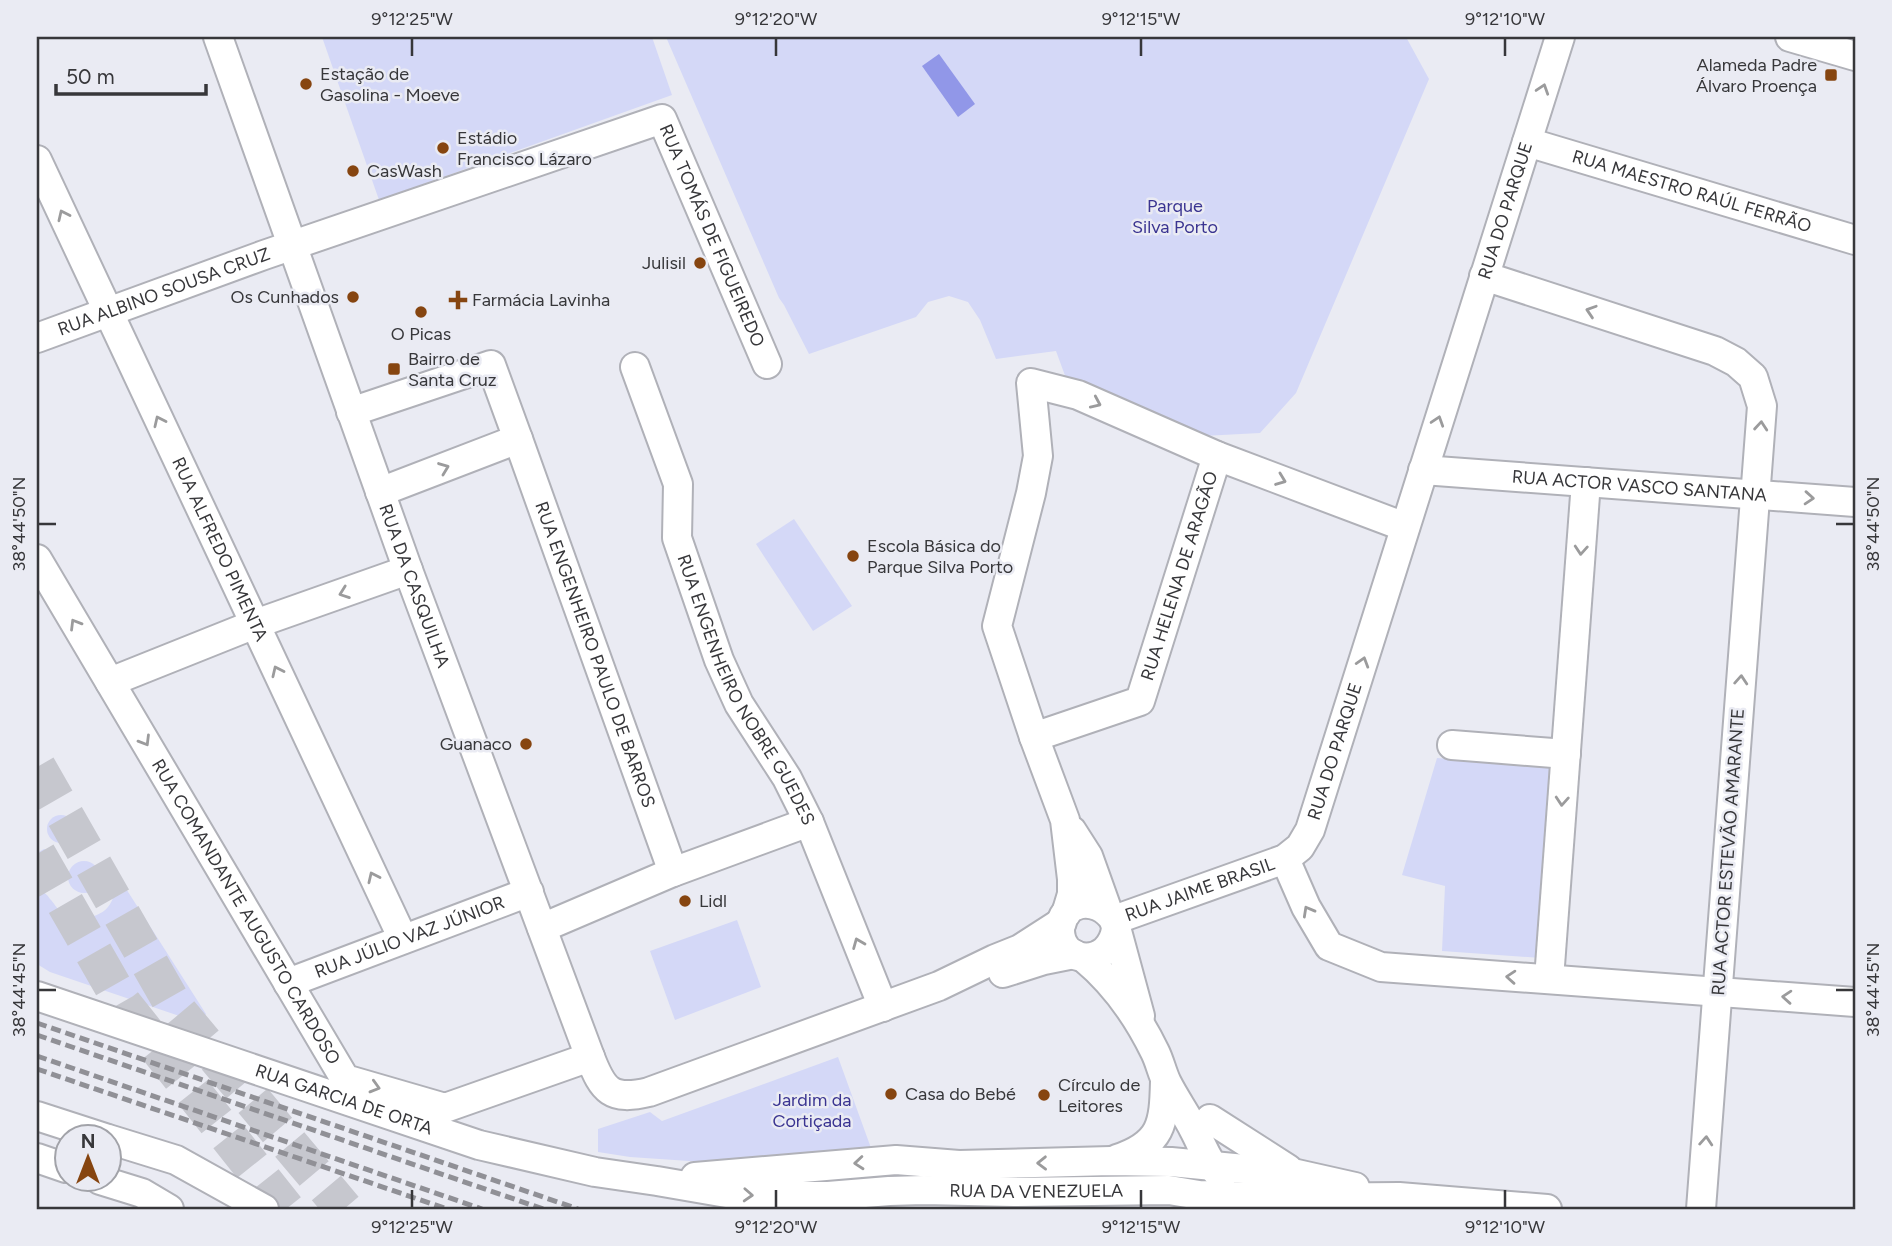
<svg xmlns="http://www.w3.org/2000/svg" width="1892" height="1246" font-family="Figtree,sans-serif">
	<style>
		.green { fill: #d4d8f7 }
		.water { fill: #9197e8 }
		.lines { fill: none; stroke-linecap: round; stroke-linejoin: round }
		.highway-tunnel { stroke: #c6c7ce; stroke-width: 38; stroke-dasharray: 38 19; stroke-linecap: butt }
		.minor-casing { stroke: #b0b1b8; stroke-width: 32 }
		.minor { stroke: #fff; stroke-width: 28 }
		.rail { stroke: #909096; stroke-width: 5; stroke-dasharray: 10 5; stroke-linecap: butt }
		.oneway { stroke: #9b9b9c }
		.ticks { fill: none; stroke: #37373a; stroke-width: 2.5 }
		.poi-dot { fill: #864510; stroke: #eaebf3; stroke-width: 2.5 }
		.labels { text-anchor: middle; stroke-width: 5; stroke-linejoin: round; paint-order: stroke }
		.poi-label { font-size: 18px; fill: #37373a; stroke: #eaebf3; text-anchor: start }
		.street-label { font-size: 18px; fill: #37373a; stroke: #eaebf3 }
		.park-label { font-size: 18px; fill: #3a3491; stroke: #eaebf3 }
		.neatline { fill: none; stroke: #37373a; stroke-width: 2.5 }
		.ticks-label { font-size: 18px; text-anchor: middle; fill: #37373a }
	</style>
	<rect width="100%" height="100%" fill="#eaebf3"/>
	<!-- green -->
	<g class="green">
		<path d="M322,37H652L672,95L379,200Z"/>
		<path d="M666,37H1406L1429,79L1296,393L1260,433L1203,436L1067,381L1056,351L996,359L980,320L968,302L949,296L928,302L916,317L809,354L784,305L779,298Z"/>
		<path d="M794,519L852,606L813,631L756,544Z"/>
		<path d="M1437,758L1557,767L1542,958L1442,951L1445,886L1402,875Z"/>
		<circle cx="61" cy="829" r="14"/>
		<path d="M44,849L54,852L58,861L52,871C46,873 42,873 37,869V853Z"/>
		<circle cx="84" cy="877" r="16"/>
		<path d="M123,884L206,1014L200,1023L50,972L37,964V888C42,891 47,894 50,899C54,903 57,909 61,912C72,922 99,919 108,907C114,900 114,890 123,884Z"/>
		<path d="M737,920L761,987L675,1020L650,951Z"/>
		<path d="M838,1057L871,1148L704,1162L630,1157L598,1152V1129L650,1112L662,1121Z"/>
	</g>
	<!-- water -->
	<path class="water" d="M939,54L975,104L958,117L922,66Z"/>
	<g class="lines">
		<!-- highway-tunnel -->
		<g class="highway-tunnel">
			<path d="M37,767L175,1008L344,1209"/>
			<path d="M37,854L123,1004L286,1209"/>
		</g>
		<!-- minor casing -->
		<g class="minor-casing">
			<g id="minor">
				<path id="s1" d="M218,37L408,570L590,1057C603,1091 611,1101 649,1092L939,986L995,959L1020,949L1062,922"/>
				<path d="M1790,37L1855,56"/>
				<path id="s2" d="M1527,142L1855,240"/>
				<path id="s3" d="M37,160L403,939"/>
				<path d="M1484,276L1715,351L1736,362L1753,377L1762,406L1701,1209"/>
				<path id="s4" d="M37,338L264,255L662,119L767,364"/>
				<path id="s5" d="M635,367L678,484L677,538L719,660L739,704L787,778L809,822L883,1007"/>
				<path d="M351,412L491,365L518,439L380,492"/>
				<path id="s6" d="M518,439L673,872"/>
				<path id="s7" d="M1423,470L1855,502"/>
				<path id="s8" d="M37,559L345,1079L445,1108L590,1057"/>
				<path d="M110,682L255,624L408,570"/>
				<path id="s9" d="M1034,737L1140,701L1217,456"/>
				<path d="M1452,745L1566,754"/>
				<path d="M1072,831L1088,856L1108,912"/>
				<path d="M1285,859L1306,907L1329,946L1381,967L1855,1002"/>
				<path d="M1066,914L1072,894V879L1065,820L1034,737L997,626L1031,493L1038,456L1031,383L1078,395L1217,456L1405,527"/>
				<path id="s10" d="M1114,920L1285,859L1300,847L1310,830L1560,37"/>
				<path d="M542,928L673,872L809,822"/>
				<path d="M1116,929C1110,968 1061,965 1060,931C1060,900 1097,894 1114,920L1140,1016"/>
				<path d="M1084,958C1114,983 1138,1017 1155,1052C1160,1062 1162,1073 1167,1083C1175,1099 1186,1114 1194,1130C1203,1147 1208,1163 1221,1177"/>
				<path d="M1003,973L1044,960L1074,954"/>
				<path d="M1549,979L1586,482"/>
				<path id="s11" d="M288,983L529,892"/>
				<path id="s12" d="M37,996L479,1145L595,1172L657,1181L744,1196H828L889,1191L924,1190L1014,1192L1169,1190L1199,1195L1284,1198L1399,1197L1547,1209"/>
				<path d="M37,1116L105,1138"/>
				<path d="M1210,1119L1288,1169"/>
				<path d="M108,1139L176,1160L264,1209"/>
				<path d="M37,1158L66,1168"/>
				<path d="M1117,1159C1162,1144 1164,1124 1165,1081"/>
				<path d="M695,1177L896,1160L959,1165L1111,1161L1171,1162L1297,1174L1355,1187"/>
				<path d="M100,1180L142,1193L169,1209"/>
			</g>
		</g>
		<!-- minor -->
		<use href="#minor" class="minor"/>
		<!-- rail -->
		<g class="rail">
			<path d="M37,1023L578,1209"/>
			<path d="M37,1035L543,1209"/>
			<path d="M37,1056L482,1209"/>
			<path d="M37,1069L447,1209"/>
		</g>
	</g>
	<!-- one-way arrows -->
	<defs><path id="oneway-chevron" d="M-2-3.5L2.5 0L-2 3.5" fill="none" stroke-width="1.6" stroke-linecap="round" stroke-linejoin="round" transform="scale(1.75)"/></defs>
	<g class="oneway">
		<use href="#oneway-chevron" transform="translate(1543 89) rotate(-72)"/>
		<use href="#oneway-chevron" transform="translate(63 215) rotate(-115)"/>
		<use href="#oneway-chevron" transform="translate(1591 311) rotate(-162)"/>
		<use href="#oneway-chevron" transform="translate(1096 403) rotate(24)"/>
		<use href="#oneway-chevron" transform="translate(159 421) rotate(-115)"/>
		<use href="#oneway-chevron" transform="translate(1438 421) rotate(-72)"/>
		<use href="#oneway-chevron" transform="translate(1761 426) rotate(-85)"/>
		<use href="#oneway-chevron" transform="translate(444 468) rotate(-21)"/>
		<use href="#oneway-chevron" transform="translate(1281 480) rotate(21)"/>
		<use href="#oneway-chevron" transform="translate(1809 498) rotate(4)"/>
		<use href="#oneway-chevron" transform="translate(1581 550) rotate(94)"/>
		<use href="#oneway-chevron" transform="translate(344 593) rotate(160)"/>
		<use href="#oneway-chevron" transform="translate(75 624) rotate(-121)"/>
		<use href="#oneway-chevron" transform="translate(1363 662) rotate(-73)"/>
		<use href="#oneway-chevron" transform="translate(277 671) rotate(-115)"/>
		<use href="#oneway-chevron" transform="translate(1741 680) rotate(-86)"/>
		<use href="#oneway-chevron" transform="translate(145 741) rotate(59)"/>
		<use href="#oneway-chevron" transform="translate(1562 801) rotate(94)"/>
		<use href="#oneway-chevron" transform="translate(373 877) rotate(-115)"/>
		<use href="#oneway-chevron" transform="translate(1308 911) rotate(-119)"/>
		<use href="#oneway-chevron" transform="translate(858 943) rotate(-112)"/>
		<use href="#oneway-chevron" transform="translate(1511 977) rotate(-176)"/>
		<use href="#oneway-chevron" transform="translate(1787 997) rotate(-176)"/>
		<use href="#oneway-chevron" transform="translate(375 1087) rotate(16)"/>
		<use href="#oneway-chevron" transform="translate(1706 1141) rotate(-86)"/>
		<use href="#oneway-chevron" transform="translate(859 1163) rotate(175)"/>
		<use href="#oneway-chevron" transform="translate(1042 1163) rotate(179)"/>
		<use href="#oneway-chevron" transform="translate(748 1195) rotate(3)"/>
	</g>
	<!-- ticks -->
	<path class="ticks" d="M412,38V56M776,38V56M1141,38V56M1505,38V56M38,524H56M1836,524H1854M38,990H56M1836,990H1854M412,1190V1208M776,1190V1208M1141,1190V1208M1505,1190V1208"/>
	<!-- markers -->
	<g class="poi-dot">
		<rect x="1824" y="68" width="14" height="14" rx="3.5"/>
		<circle cx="306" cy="84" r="7"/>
		<circle cx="443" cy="148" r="7"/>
		<circle cx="353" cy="171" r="7"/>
		<circle cx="700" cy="263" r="7"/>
		<circle cx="353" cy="297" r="7"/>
		<path d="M454.5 289.5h7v7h7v7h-7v7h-7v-7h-7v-7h7z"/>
		<circle cx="421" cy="312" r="7"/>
		<rect x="387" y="362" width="14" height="14" rx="3.5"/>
		<circle cx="853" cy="556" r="7"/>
		<circle cx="526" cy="744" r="7"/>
		<circle cx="685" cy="901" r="7"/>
		<circle cx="891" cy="1094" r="7"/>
		<circle cx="1044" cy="1095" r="7"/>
	</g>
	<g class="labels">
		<!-- poi labels -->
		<g class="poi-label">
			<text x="1817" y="71" text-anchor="end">Alameda Padre<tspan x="1817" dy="21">Álvaro Proença</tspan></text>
			<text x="320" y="80">Estação de<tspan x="320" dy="21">Gasolina - Moeve</tspan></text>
			<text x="457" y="144">Estádio<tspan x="457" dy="21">Francisco Lázaro</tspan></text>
			<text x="367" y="177">CasWash</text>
			<text x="686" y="269" text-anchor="end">Julisil</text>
			<text x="339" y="303" text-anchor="end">Os Cunhados</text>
			<text x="472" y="306">Farmácia Lavinha</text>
			<text x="421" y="340" text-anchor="middle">O Picas</text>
			<text x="408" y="365">Bairro de<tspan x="408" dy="21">Santa Cruz</tspan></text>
			<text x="867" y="552">Escola Básica do<tspan x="867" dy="21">Parque Silva Porto</tspan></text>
			<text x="512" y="750" text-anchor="end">Guanaco</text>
			<text x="699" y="907">Lidl</text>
			<text x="1058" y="1091">Círculo de<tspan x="1058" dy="21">Leitores</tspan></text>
			<text x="905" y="1100">Casa do Bebé</text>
		</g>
		<!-- street labels -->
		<g class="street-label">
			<text dy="6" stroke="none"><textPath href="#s2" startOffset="172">RUA MAESTRO RAÚL FERRÃO</textPath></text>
			<text dy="6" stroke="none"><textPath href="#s10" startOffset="870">RUA DO PARQUE</textPath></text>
			<text dy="6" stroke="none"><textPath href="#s4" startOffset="789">RUA TOMÁS DE FIGUEIREDO</textPath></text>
			<text dy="6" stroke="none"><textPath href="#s4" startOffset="135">RUA ALBINO SOUSA CRUZ</textPath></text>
			<text dy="6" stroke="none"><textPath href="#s7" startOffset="217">RUA ACTOR VASCO SANTANA</textPath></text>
			<text dy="6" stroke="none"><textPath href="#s3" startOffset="430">RUA ALFREDO PIMENTA</textPath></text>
			<text dy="6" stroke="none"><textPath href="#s9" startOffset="243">RUA HELENA DE ARAGÃO</textPath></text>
			<text dy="6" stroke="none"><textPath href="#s1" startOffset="583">RUA DA CASQUILHA</textPath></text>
			<text dy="6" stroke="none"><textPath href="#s6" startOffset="229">RUA ENGENHEIRO PAULO DE BARROS</textPath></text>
			<text dy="6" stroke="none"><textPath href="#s5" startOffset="346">RUA ENGENHEIRO NOBRE GUEDES</textPath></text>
			<text dy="6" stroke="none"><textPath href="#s10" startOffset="303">RUA DO PARQUE</textPath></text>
			<text transform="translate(1728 852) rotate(-86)" y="6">RUA ACTOR ESTEVÃO AMARANTE</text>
			<text dy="6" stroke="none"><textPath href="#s10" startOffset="91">RUA JAIME BRASIL</textPath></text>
			<text dy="6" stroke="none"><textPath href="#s8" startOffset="410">RUA COMANDANTE AUGUSTO CARDOSO</textPath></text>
			<text dy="6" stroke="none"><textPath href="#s11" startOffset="130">RUA JÚLIO VAZ JÚNIOR</textPath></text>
			<text dy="6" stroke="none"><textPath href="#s12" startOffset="324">RUA GARCIA DE ORTA</textPath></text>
			<text dy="6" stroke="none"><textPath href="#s12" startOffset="1029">RUA DA VENEZUELA</textPath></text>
		</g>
		<!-- park labels -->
		<g class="park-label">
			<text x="1175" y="212">Parque<tspan x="1175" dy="21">Silva Porto</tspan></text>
			<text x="812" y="1106">Jardim da<tspan x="812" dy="21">Cortiçada</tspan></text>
		</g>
	</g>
	<!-- border -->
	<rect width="1892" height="1246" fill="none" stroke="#eaebf3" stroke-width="77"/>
	<!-- north arrow -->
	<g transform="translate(88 1158)"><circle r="33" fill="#eaebf3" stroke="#a2a3a9" stroke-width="2"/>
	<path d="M0-5L12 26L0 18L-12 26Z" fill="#864510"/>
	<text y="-10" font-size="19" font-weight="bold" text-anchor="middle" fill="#37373a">N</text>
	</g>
	<!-- scale -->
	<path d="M56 84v10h150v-10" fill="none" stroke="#37373a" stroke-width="3.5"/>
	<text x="66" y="84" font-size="21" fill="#37373a" stroke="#eaebf3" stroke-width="5" paint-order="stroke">50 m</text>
	<rect x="38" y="38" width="1816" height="1170" class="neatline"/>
	<g class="ticks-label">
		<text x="412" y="25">9°12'25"W</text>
		<text x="776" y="25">9°12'20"W</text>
		<text x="1141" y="25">9°12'15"W</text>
		<text x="1505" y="25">9°12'10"W</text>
		<text transform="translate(19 524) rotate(-90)" y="6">38°44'50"N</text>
		<text transform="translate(1873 524) rotate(-90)" y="6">38°44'50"N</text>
		<text transform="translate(19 990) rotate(-90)" y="6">38°44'45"N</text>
		<text transform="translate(1873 990) rotate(-90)" y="6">38°44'45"N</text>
		<text x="412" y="1233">9°12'25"W</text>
		<text x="776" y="1233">9°12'20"W</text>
		<text x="1141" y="1233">9°12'15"W</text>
		<text x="1505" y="1233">9°12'10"W</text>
	</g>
</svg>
